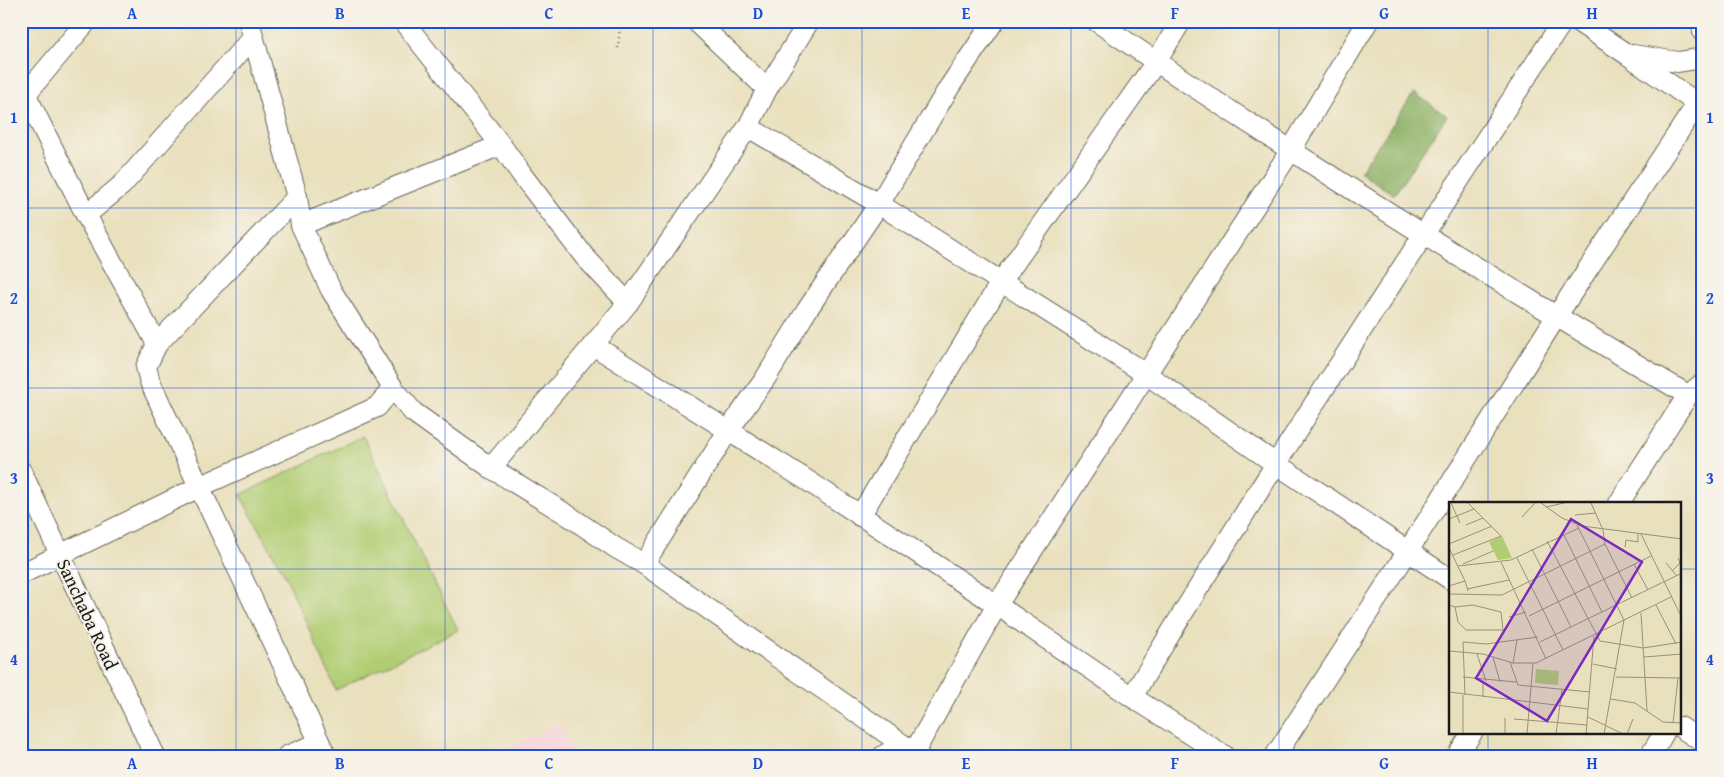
<svg xmlns="http://www.w3.org/2000/svg" width="1724" height="777" font-family="'Gentium Book Plus',serif">
	<style>
		.built { fill: #f5cfd9 }
		.green { fill: #b1cd73; stroke: #667448 }
		.forest { fill: #8cb065; stroke: #546640 }
		.lines { fill: none; stroke-linecap: round; stroke-linejoin: round }
		.minor-casing { stroke: #646154; stroke-width: 22 }
		.path { stroke: #646154; stroke-width: 2.5; stroke-dasharray: 1 4; stroke-linecap: butt }
		.minor { stroke: #fff; stroke-width: 20 }
		.grid { fill: none; stroke: #1d4ed8; stroke-width: 1; stroke-opacity: 0.55 }
		.labels { text-anchor: middle; stroke-width: 4; stroke-linejoin: round; paint-order: stroke }
		.street-label { font-size: 19px; fill: #1c1c1c; stroke: #f7f3e8 }
		.inset-road { fill: none; stroke: #97927d; stroke-width: 1 }
		.view { fill: #7b2cbf; fill-opacity: 0.15; stroke: #7b2cbf; stroke-width: 2.5 }
		.inset-edge { fill: none; stroke: #1c1c1c; stroke-width: 2.5 }
		.neatline { fill: none; stroke: #1d4ed8; stroke-width: 2 }
		.grid-label { font-size: 16px; text-anchor: middle; font-weight: bold; fill: #1d4ed8 }
	</style>
	<rect width="100%" height="100%" fill="#f7f3e8"/>
	<filter id="ink" filterUnits="userSpaceOnUse"><feTurbulence type="fractalNoise" baseFrequency=".02" numOctaves="2"/><feDisplacementMap in="SourceGraphic" scale="10" xChannelSelector="R" yChannelSelector="G"/><feConvolveMatrix kernelMatrix="1 2 1 2 8 2 1 2 1" color-interpolation-filters="sRGB"/></filter>
	<filter id="wash" filterUnits="userSpaceOnUse"><feTurbulence type="fractalNoise" baseFrequency=".0096" numOctaves="4" result="noise"/><feDisplacementMap in="SourceGraphic" scale="20" xChannelSelector="R" yChannelSelector="G"/><feGaussianBlur stdDeviation="1.12" result="paint"/><feColorMatrix in="noise" values="0 0 0 0 0 0 0 0 0 0 0 0 0 0 0 0 0 1.4 0 .05"/><feComposite in="paint" operator="in"/></filter>
	<g filter="url(#wash)">
		<rect width="100%" height="100%" fill="#e9e0bd"/>
		<!-- built -->
		<path class="built" d="M559,723L575,756H491Z"/>
		<!-- green -->
		<path class="green" d="M363,436L458,630L336,690L286,577L240,495Z"/>
		<!-- forest -->
		<path class="forest" d="M1414,93L1447,116L1394,195L1360,172Z"/>
	</g>
	<g filter="url(#ink)">
		<g class="lines">
			<!-- minor casing -->
			<g class="minor-casing">
				<g id="minor">
					<path d="M249,21L297,197L301,225L331,290L393,388L413,412L491,468L569,516L616,548L644,564L919,756"/>
					<path d="M403,21L501,145L522,175L584,256L628,303"/>
					<path d="M696,21L767,89"/>
					<path d="M1096,21C1289,153 1487,276 1688,395"/>
					<path d="M1577,21L1628,55L1698,104"/>
					<path d="M1702,21L1703,32"/>
					<path d="M1633,55L1678,62L1703,58"/>
					<path d="M21,85L86,215L157,344"/>
					<path d="M26,94L87,21"/>
					<path d="M748,127L879,204L1146,374L1276,464L1450,579"/>
					<path d="M297,197L157,344L146,367L150,382L326,756"/>
					<path d="M86,215L122,185L253,37"/>
					<path d="M301,225L501,145"/>
					<path d="M593,345L808,481L997,605L1132,697L1225,756"/>
					<path d="M491,468L628,303L748,127L767,89L809,21"/>
					<path d="M21,471L155,756"/>
					<path d="M1619,503L1688,395L1703,383"/>
					<path d="M860,516L1001,282L1156,62L1181,21"/>
					<path d="M644,564L728,431L765,379L807,310L879,204L950,86L994,21"/>
					<path d="M21,574L199,487L377,407L393,388"/>
					<path d="M1132,697C1269,468 1417,245 1563,21"/>
					<path d="M1680,727L1703,742"/>
					<path d="M287,756L319,743"/>
					<path d="M883,756L902,745"/>
					<path d="M912,756L997,605L1291,150L1368,21"/>
					<path d="M1275,756L1408,551L1556,317L1703,95"/>
					<path d="M1457,756L1472,733"/>
					<path d="M1650,756L1664,733"/>
				</g>
			</g>
			<!-- path -->
			<path class="path" d="M618,48L620,27L625,21"/>
			<!-- minor -->
			<use href="#minor" class="minor"/>
		</g>
	</g>
	<!-- grid -->
	<path class="grid" d="M236,21V756M445,21V756M653,21V756M862,21V756M1071,21V756M1279,21V756M1488,21V503M21,208H1703M21,388H1703M21,569H1450M1680,569H1703M1488,733V756"/>
	<g class="labels">
		<!-- street labels -->
		<g class="street-label">
			<text transform="translate(88 614) rotate(65)" y="7">Sanchaba Road</text>
		</g>
	</g>
	<!-- overview -->
	<g transform="translate(1449 502)">
		<rect width="232" height="232" fill="#e9e0bd"/>
		<path d="M53,34L63,56L49,58L40,40ZM87,167L110,169L109,183L86,181Z" fill="#b1cd73"/>
		<path class="inset-road" d="M2,1L11,21M92,1L113,16L133,24L233,37M142,1L154,28L156,42L183,96M97,5L115,1M126,13L147,11M73,15L86,1M0,17L25,7M17,23L34,16M128,23L175,118L155,232M192,32L233,116M115,33L153,110M98,39L151,139L194,146L233,140M0,42L43,24M176,45L177,38L189,40V32M0,46L16,79M83,47L122,125M4,53L52,34L19,1M68,56L114,148M52,60L97,157M217,61L228,74M14,62L44,49M185,62L199,88M9,64L62,58L130,26M223,69L231,61L229,56M0,84L16,79L19,89M18,87L60,78M0,92L53,93L156,42M0,103L6,105L9,120L17,128H54L52,110L24,103L6,105M207,103L227,142M192,111L198,209M80,114L202,54M60,115L77,110M91,140L233,71M0,149L34,152L64,161H87L222,95M28,152L37,179M44,155L51,180M195,155L233,152M61,160L69,183L141,190M64,161L68,138M144,162L168,167M14,175L67,180M167,175L233,176M34,179V195M0,190L139,207M14,193V232M16,193L14,140L37,142L89,135M162,197L186,201L214,220L233,221M139,215L174,232M56,216V232M65,217L138,223M224,221L229,176M38,232H56M78,232L84,161M107,232L113,188M137,232L145,134M178,232L184,217"/>
		<path class="view" d="M122,17L193,60L98,219L27,176Z"/>
		<rect width="232" height="232" class="inset-edge"/>
	</g>
	<!-- margin -->
	<rect width="1724" height="777" fill="none" stroke="#f7f3e8" stroke-width="55"/>
	<rect x="28" y="28" width="1668" height="722" class="neatline"/>
	<g class="grid-label">
		<text x="132" y="19">A</text>
		<text x="340" y="19">B</text>
		<text x="549" y="19">C</text>
		<text x="758" y="19">D</text>
		<text x="966" y="19">E</text>
		<text x="1175" y="19">F</text>
		<text x="1384" y="19">G</text>
		<text x="1592" y="19">H</text>
		<text x="14" y="123">1</text>
		<text x="1710" y="123">1</text>
		<text x="14" y="304">2</text>
		<text x="1710" y="304">2</text>
		<text x="14" y="484">3</text>
		<text x="1710" y="484">3</text>
		<text x="14" y="665">4</text>
		<text x="1710" y="665">4</text>
		<text x="132" y="769">A</text>
		<text x="340" y="769">B</text>
		<text x="549" y="769">C</text>
		<text x="758" y="769">D</text>
		<text x="966" y="769">E</text>
		<text x="1175" y="769">F</text>
		<text x="1384" y="769">G</text>
		<text x="1592" y="769">H</text>
	</g>
</svg>
